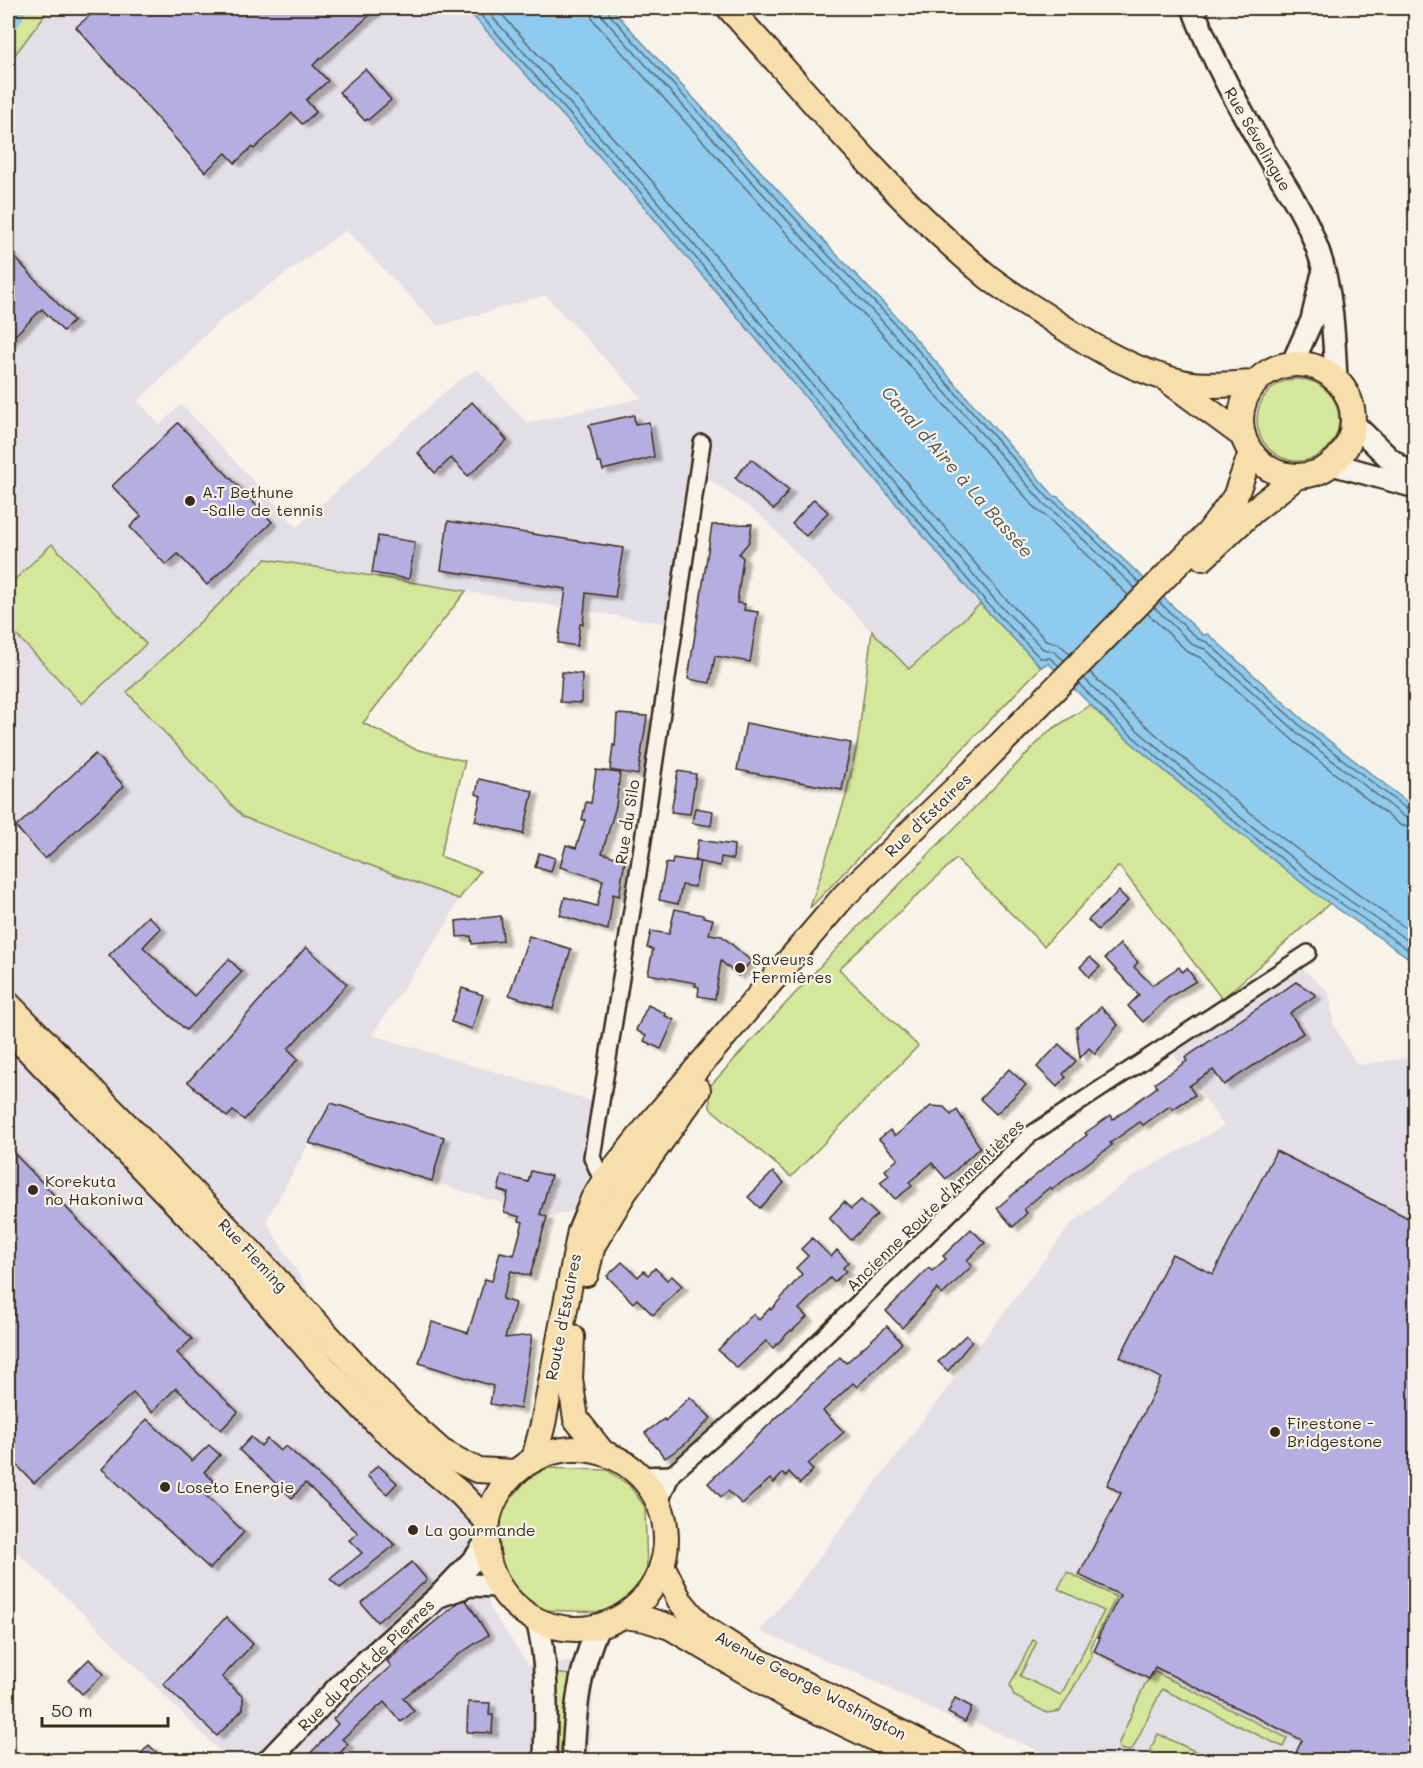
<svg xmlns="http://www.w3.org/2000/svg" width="1423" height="1768" font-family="Mali,sans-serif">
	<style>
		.built { fill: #e3dfe6; fill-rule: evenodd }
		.green { fill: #d5e79b; stroke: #88885c; stroke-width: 1.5 }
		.water { fill: #8ecbee; stroke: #6d8b9b; stroke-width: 1.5 }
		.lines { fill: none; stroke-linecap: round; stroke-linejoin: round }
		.shore { stroke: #5c6a71; stroke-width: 1.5 }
		.river { stroke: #8ecbee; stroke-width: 30 }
		.building { fill: #b4afe0; stroke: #3b2a1e; stroke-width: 1.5; filter: url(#shadow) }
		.street-casing { stroke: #3b2a1e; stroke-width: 20 }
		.secondary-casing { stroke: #3b2a1e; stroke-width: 26 }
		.primary-casing { stroke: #3b2a1e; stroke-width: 28 }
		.street { stroke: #f7f3e8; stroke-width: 15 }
		.secondary { stroke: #f7f3e8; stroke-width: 21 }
		.primary { stroke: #f8deab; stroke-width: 24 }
		.poi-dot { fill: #3b2a1e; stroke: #f7f3e8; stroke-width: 2 }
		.labels { text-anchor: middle; stroke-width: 4.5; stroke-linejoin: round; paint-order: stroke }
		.street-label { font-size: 16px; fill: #3b2a1e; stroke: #f7f3e8 }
		.poi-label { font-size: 16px; fill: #3b2a1e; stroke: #f7f3e8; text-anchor: start }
		.water-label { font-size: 18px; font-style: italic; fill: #505252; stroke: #f7f3e8 }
	</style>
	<defs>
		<filter id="shadow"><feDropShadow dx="6" dy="4" stdDeviation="1.5" flood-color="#0004"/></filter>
	</defs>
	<rect width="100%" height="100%" fill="#f7f3e8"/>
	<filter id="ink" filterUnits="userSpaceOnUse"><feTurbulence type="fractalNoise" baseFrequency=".0167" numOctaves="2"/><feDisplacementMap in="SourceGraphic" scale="12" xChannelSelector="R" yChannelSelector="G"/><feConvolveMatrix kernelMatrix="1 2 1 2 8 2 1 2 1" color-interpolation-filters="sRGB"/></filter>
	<g filter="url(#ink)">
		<!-- built -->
		<g class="built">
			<path d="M50,8H467L635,196L980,604L909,670L762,517L688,464L667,624L266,559L243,817L459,899L446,925L372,1035L602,1104L584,1209L547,1217L309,1143L266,1221L389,1421L484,1492L474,1538L490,1608L528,1665L595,1659L589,1760H228L88,1618L8,1544V64ZM346,230L438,326L545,295L642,398L527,423L477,369L455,383L297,527L181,404L160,425L138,401L220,321Z"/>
			<path d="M1295,962L1329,992L1334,1026L1357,1065L1415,1057V1760H1059L971,1721L964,1725L867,1678L760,1631L800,1583L1071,1224L1134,1176L1224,1126L1167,1045Z"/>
		</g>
		<!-- green -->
		<g class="green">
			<path d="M8,8H50L8,64Z"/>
			<circle cx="1298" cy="420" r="41"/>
			<path d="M52,544L146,644L82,704L8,626V586Z"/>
			<path d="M266,559L466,591L363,723L415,749L465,761L440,856L480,871L459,899L243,817L127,692Z"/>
			<path d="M980,604L1041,667L810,908L846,796L858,740L872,631L909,669Z"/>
			<path d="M1090,705L1114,728L1217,815L1330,903L1222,999L1119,866L1044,946L956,859L839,969L918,1046L791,1177L710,1108V1086L824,962L1049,731Z"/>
			<path d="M547,1468L607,1470L629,1485L645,1507L647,1571L640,1584L630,1595L605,1612L540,1610L516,1592L502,1566L497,1529L506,1504L528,1479Z"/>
			<path d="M1067,1572L1116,1597L1091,1647L1092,1655L1060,1711L1047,1713L1014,1696L1010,1685L1033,1640L1037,1642L1020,1676L1061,1695L1104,1611L1058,1589Z"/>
			<path d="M1155,1672L1287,1738L1283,1747L1162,1689L1133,1748L1129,1751L1120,1749L1118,1745L1145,1684Z"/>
			<path d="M552,1673L570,1675L564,1760H552Z"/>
			<path d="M1158,1734L1214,1760H1152L1151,1748Z"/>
		</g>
		<!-- water -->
		<path class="water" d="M466,8H611L836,254L891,311L1054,496L1058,497L1203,635L1208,634L1309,725L1415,808V962L1316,894L1217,815L1114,728L1048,663L1041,667L985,609L635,196Z"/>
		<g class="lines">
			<!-- shore -->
			<g class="shore">
				<path d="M474,8L640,192L989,605L1040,658H1050L1059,666"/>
				<path d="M484,8L645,187L995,600L1043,649L1053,651L1064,660"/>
				<path d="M496,8L652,181L1001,594L1046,640L1059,644L1070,654"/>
				<path d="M591,8L592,18L598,26L819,269L875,326L1037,510L1048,518L1128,595"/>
				<path d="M600,8L601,14L605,20L826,263L881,320L1044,504L1052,510L1135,588"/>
				<path d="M607,8L610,15L831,258L887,315L1049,499L1056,503L1140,583"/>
				<path d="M1159,602L1198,639L1207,642L1305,730L1409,811L1416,812"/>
				<path d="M1154,607L1193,645L1205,649L1301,736L1405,817L1416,820"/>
				<path d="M1148,614L1188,652L1201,658L1295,742L1400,825L1416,829"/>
				<path d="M1090,672C1122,707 1158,736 1194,767C1266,827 1338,882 1416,935"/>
				<path d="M1084,678L1123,718L1225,805L1324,883L1416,946"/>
				<path d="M1079,684L1118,724L1221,811L1320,889L1416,955"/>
			</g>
			<!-- river -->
			<path class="river" d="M8,14L11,8"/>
		</g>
		<!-- building -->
		<g class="building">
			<path d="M99,8H378L313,65L328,81L306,100L316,112L302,124L292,113L254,149L252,147L235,163L226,153L205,172L76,27Z"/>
			<path d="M365,69L391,100L368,120L367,119L365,121L339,92Z"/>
			<path d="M8,250L74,321L63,331L42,309L8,342Z"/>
			<path d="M472,402L507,440L468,476L451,458L435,473L418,453Z"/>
			<path d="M634,415L635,424L649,422L654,457L603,470L601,463H598L589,425Z"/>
			<path d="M178,423L272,522L207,585L178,554L166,565L130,527L141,516L112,486Z"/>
			<path d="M751,459L789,490L774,510L735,478Z"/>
			<path d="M814,499L828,512L806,536L792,524Z"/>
			<path d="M448,521L623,548L615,597L586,593L583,624H580L577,646L558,643L566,589L441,570Z"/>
			<path d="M752,524L749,542L739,554L743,558L737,603L745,604L744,610L758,612L750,662L715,656L710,683L688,679L712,525Z"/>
			<path d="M378,536L415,542L409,579L372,573Z"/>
			<path d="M562,672L582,674L581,703L560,702Z"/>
			<path d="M617,714L647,716L638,775L610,770L613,745L615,746Z"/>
			<path d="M746,723L851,743L842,790L737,770Z"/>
			<path d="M95,754L124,786L45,859L16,827Z"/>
			<path d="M596,770L620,773L616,806L602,853L625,860L619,896L613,894L608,930L560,915L565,897L597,906L603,880L560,867L566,845L576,848L585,820H582L586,802L591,803Z"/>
			<path d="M678,771L696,774L690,814L671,812Z"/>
			<path d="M479,779L533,791L523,834L475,821L481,796L476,794Z"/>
			<path d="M695,808L713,811L711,826L692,823Z"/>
			<path d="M698,840L734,845L733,859L721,857L720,866L695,861Z"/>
			<path d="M539,853L555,858L551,872L535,867Z"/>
			<path d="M673,858L700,862L695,887L682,885L678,904L659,900L666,863L672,864Z"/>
			<path d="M1119,891L1128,901L1098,930L1088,920Z"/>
			<path d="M675,909L703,915V917L713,919L709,934L722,936L751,961L738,976L721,961L715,999L698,996L699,987L695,986L696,983L648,974L653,949L647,948L651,931L669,934Z"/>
			<path d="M148,916L161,928L143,947L194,996L229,959L242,972L186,1030L133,982L109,955Z"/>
			<path d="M501,916L503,941L472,944L471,936L457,937L456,921Z"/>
			<path d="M529,936L571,949L553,1009L509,995Z"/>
			<path d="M1120,944L1138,962L1134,967L1152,985L1179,967L1182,972L1187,968L1196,981L1168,998L1143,1022L1128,1006L1139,995L1105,958Z"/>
			<path d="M306,947L347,984L288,1049L298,1059L244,1120L233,1111L227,1117L188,1082Z"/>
			<path d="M1090,957L1100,967L1089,977L1080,967Z"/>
			<path d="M1296,982L1316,995L1290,1013L1303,1033L1224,1085L1213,1070L1189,1086L1195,1095L1173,1109L1170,1106L1143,1125L1140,1122L1110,1143L1112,1145L1107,1149L1052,1189L1050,1187L1024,1209L1027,1213L1013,1227L997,1208L1055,1159L1087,1135L1085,1133L1111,1115L1113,1119L1142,1098L1157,1087L1155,1083L1187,1061L1185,1058Z"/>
			<path d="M462,988L483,995L472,1029L451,1022Z"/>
			<path d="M648,1005L666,1014L665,1016L674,1020L661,1049L644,1041L646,1036L636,1030Z"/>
			<path d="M1101,1007L1118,1025L1095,1054L1089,1048L1080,1058L1076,1028Z"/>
			<path d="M1059,1044L1076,1061L1063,1074L1066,1077L1057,1087L1037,1067Z"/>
			<path d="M1009,1069L1026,1085L996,1114L980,1099Z"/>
			<path d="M331,1103L444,1137L432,1181L309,1143Z"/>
			<path d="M931,1106L944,1107L951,1115L957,1110L980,1147L946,1179L932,1163L909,1182L912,1186L895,1199L880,1182L889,1175L885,1170L898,1159L879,1139L890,1130L895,1136Z"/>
			<path d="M8,1147L192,1339L177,1353L238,1412L221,1430L176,1388L152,1412L133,1393L34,1483L8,1456Z"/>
			<path d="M1276,1151L1416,1222V1761H1292L1302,1740L1155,1667L1149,1679L1094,1651L1100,1638L1098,1637L1120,1595L1079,1575L1121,1493L1107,1485L1161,1378L1120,1357L1172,1254L1213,1274Z"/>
			<path d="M531,1171L551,1176L540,1214L547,1217L530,1276L511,1271L502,1299L515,1303L505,1338L532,1335L520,1409L490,1404L493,1386L419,1363L432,1322L468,1333L485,1279L492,1281L500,1252L514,1255L523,1222L519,1221L520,1217L504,1212L508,1193L498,1190L502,1175L528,1182Z"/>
			<path d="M773,1172L784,1183L760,1208L748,1197Z"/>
			<path d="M861,1200L877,1215L851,1240L829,1218L844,1202L851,1209Z"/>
			<path d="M971,1229L985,1243L967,1260L972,1266L942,1295L937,1289L902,1328L886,1311L929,1268L932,1271L946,1259L943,1256Z"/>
			<path d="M812,1238L831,1257L837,1250L848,1262L843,1268L846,1271L834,1282L830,1278L799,1309L807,1317L792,1331L791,1330L773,1348L766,1341L737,1368L718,1350L753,1314L759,1320L770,1308L771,1310L802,1274L796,1268L808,1256L801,1249Z"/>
			<path d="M622,1262L638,1277L644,1271L648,1275L655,1268L667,1280L672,1276L682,1286L653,1315L637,1299L633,1303L607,1276Z"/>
			<path d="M887,1326L902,1343L857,1387L853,1383L823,1411L844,1432L808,1464L813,1470L800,1484L789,1472L786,1476L783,1473L774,1483L770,1479L742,1504L728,1491L721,1497L708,1483L840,1357L846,1363Z"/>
			<path d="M966,1335L972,1341L948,1371L938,1362Z"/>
			<path d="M690,1397L711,1418L684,1445L665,1458L645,1433L664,1419L665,1421Z"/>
			<path d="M147,1419L192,1461L209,1445L220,1455L204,1472L214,1481L203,1493L244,1532L210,1569L102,1469Z"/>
			<path d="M251,1437L261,1446L267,1439L280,1451L286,1446L395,1545L340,1588L330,1579L362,1553L349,1540L358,1533L305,1483L292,1498L239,1450Z"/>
			<path d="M378,1465L397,1483L387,1494L367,1476Z"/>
			<path d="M412,1562L427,1580L377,1622L361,1603Z"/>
			<path d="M466,1600L488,1635L455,1657L403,1698L414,1711L401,1722L384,1702L342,1739L348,1744L333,1761H303L338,1724L333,1719L391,1666L387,1661L459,1602Z"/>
			<path d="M226,1617L253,1644L222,1677L243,1697V1709L217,1736L163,1684Z"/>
			<path d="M89,1659L104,1674L82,1694L68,1680Z"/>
			<path d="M955,1698L972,1707L965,1722L948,1713Z"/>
			<path d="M468,1702L490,1703L489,1715H493L492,1733L467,1732Z"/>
			<path d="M149,1745L158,1754L152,1761H134Z"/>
		</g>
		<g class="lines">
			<!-- street casing -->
			<g class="street-casing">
				<g id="street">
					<path d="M611,1184L599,1173L592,1157L639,867L702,443"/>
					<path d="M639,1475L672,1474"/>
					<path d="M659,1504L672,1474L770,1389L1030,1135L1308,953"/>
				</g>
			</g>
			<!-- secondary casing -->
			<g class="secondary-casing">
				<g id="secondary">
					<path d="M1193,8C1212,60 1239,107 1267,155C1283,183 1303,210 1314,240C1332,284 1334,332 1336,380"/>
					<path d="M1292,364L1312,320L1322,277"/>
					<path d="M1353,423L1389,458L1416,479"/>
					<path d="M1332,464L1416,487"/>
					<path d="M442,1595L470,1585L500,1586"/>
					<path d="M537,1620C549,1665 546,1714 545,1760"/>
					<path d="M269,1760L345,1680L439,1596L476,1557L486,1542"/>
					<path d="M573,1760C575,1711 578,1671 599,1625"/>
				</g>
			</g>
			<!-- primary casing -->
			<g class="primary-casing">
				<g id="primary">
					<path d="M729,8C812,99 892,197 987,276C1008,293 1033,307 1055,322C1094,348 1139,374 1186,383C1208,387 1232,384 1254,383"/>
					<circle cx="1297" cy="420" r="56"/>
					<path d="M1170,382L1242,435"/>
					<path d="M1203,558L1253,511L1296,477"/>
					<path d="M8,1004L249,1250L402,1416L441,1451L457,1460L477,1470L515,1472"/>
					<path d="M8,1029L224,1253L324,1367L381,1427L461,1494L488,1522"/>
					<path d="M586,1274L593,1245L624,1193L698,1090"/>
					<path d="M572,1337L570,1379L576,1419L602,1452"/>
					<circle cx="576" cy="1539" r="90"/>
					<path d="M534,1459L543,1424L580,1231L593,1199L605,1180L653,1120L844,896L979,766L1209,532L1235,497L1251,453"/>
					<path d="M662,1565L680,1601L701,1626L743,1653L955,1760"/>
					<path d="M624,1616L645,1619L670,1627L794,1700L919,1760"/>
				</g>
			</g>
			<!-- street -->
			<use href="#street" class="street"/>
			<!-- secondary -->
			<use href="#secondary" class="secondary"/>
			<!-- primary -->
			<use href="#primary" class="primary"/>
		</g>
	</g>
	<!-- markers -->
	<g class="poi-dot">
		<circle cx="190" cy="501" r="6"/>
		<circle cx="740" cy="968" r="6"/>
		<circle cx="33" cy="1190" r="6"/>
		<circle cx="1275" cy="1432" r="6"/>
		<circle cx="165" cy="1487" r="6"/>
		<circle cx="413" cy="1530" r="6"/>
	</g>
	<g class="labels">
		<!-- street labels -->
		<g class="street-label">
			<text transform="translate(1258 139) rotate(60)" y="6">Rue Sévelingue</text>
			<text transform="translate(928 815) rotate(-44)" y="6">Rue d'Estaires</text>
			<text transform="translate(627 822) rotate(-81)" y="6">Rue du Silo</text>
			<text transform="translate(935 1205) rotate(-44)" y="6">Ancienne Route d'Armentières</text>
			<text transform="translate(253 1255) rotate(47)" y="6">Rue Fleming</text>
			<text transform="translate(563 1317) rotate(-79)" y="6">Route d'Estaires</text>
			<text transform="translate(366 1665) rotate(-44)" y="6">Rue du Pont de Pierres</text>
			<text transform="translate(811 1685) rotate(28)" y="6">Avenue George Washington</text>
		</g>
		<!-- poi labels -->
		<g class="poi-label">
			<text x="202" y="498">A.T Bethune<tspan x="202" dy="18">-Salle de tennis</tspan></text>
			<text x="752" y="965">Saveurs<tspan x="752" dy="18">Fermières</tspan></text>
			<text x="45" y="1187">Korekuta<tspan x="45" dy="18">no Hakoniwa</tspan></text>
			<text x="1287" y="1429">Firestone -<tspan x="1287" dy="18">Bridgestone</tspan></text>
			<text x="177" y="1493">Loseto Energie</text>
			<text x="425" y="1536">La gourmande</text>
		</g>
		<!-- water labels -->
		<g class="water-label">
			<text transform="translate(957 472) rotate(49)" y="6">Canal d'Aire à La Bassée</text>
		</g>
	</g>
	<!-- margin -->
	<rect width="1423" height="1768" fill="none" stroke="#f7f3e8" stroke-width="30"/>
	<rect x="15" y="15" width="1393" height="1738" fill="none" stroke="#3b2a1e" stroke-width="2" filter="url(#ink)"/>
	<!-- scale -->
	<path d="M42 1717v9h126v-9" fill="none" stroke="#3b2a1e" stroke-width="3"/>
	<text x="51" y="1717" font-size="18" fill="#3b2a1e" stroke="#f7f3e8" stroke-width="4.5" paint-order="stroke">50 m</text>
</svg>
